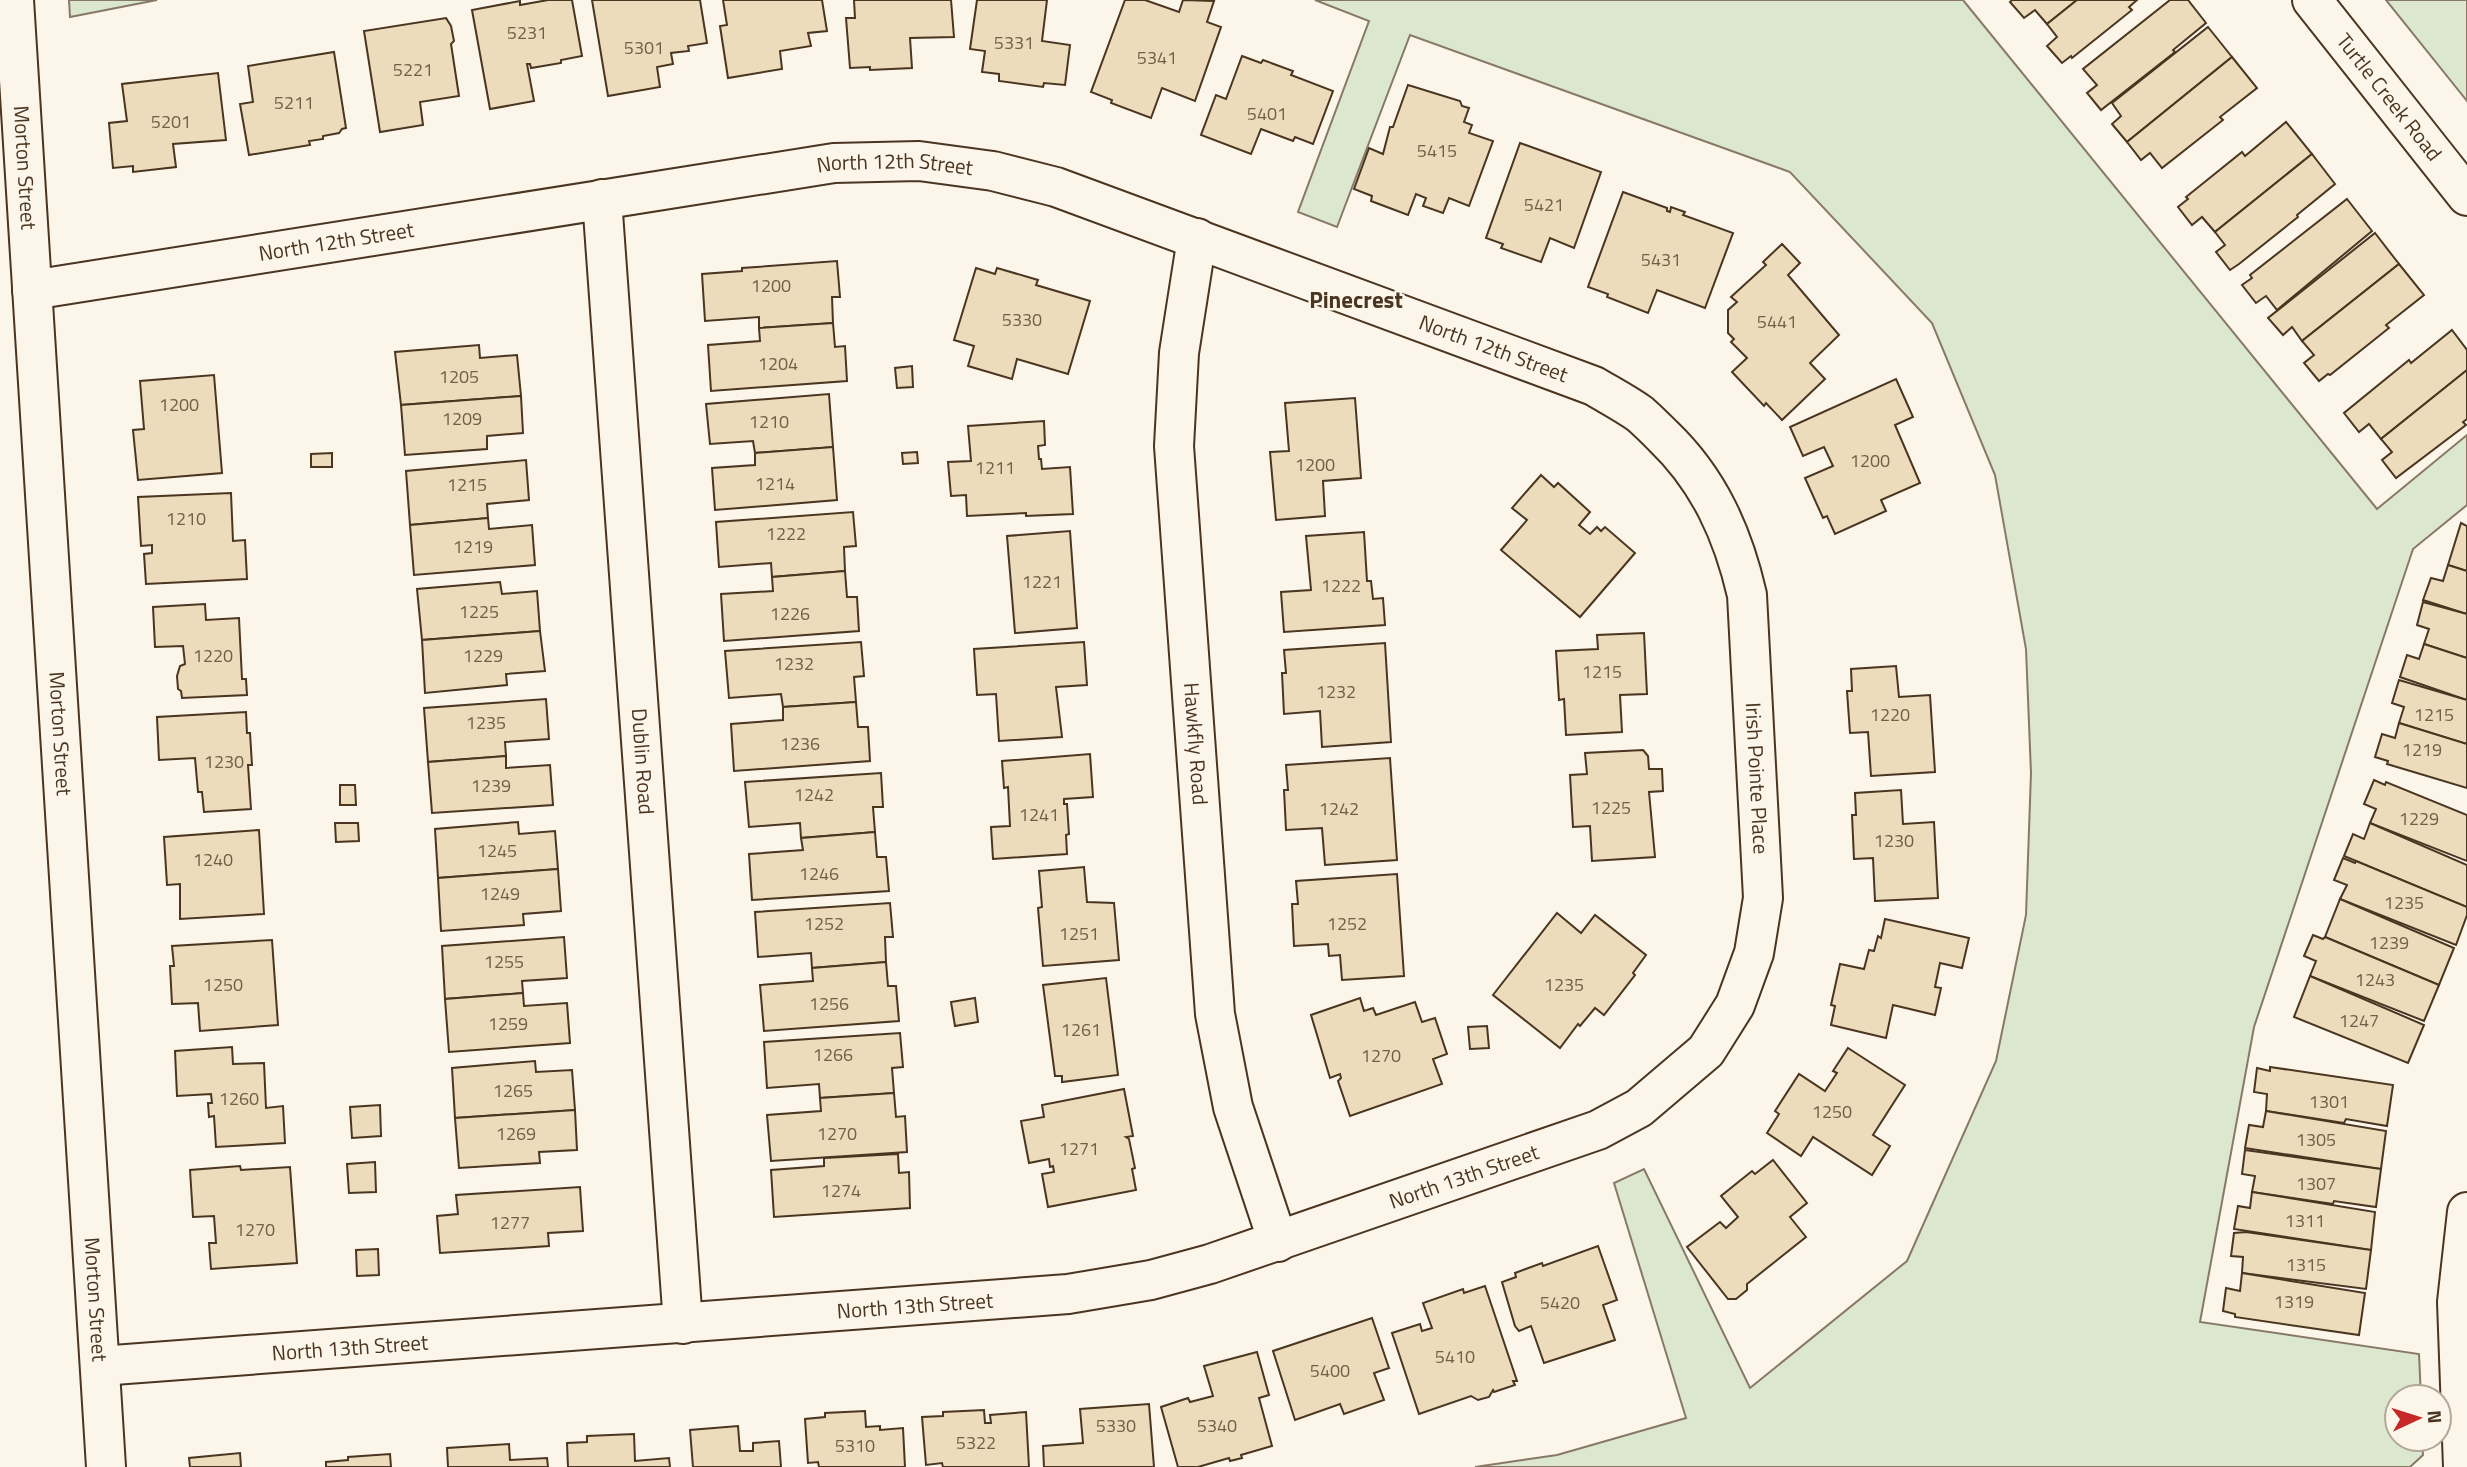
<svg xmlns="http://www.w3.org/2000/svg" width="2467" height="1467" font-family="'Titillium Web',sans-serif">
	<style>
		.green { fill: #dce7d0; stroke: #887966; stroke-width: 2 }
		.building { fill: #ecdcbc; stroke: #4a3520; stroke-width: 2 }
		.lines { fill: none; stroke-linecap: round; stroke-linejoin: round }
		.minor-casing { stroke: #4a3520; stroke-width: 42 }
		.minor { stroke: #fbf6e9; stroke-width: 38 }
		.labels { text-anchor: middle; stroke-width: 5; stroke-linejoin: round; paint-order: stroke }
		.number-label { font-size: 18px; fill: #725f47 }
		.street-label { font-size: 21px; fill: #4a3520; stroke: #fbf6e9 }
		.neighbourhood-label { font-size: 23px; font-weight: bold; fill: #4a3520; stroke: #fbf6e9 }
	</style>
	<rect width="100%" height="100%" fill="#fbf6e9"/>
	<!-- green -->
	<g class="green">
		<path d="M69,0H157L70,17Z"/>
		<path d="M1315,0H1963L2377,509L2467,435V505L2413,549L2254,1027L2200,1322L2419,1354L2421,1397H2397V1439H2422L2423,1455L2410,1467H1475L1557,1455L1686,1418L1614,1183L1644,1169L1750,1388L1907,1261L1996,1061L2026,915L2031,773L2026,649L1995,475L1932,323L1790,172L1410,35L1337,227L1298,212L1369,21Z"/>
		<path d="M2386,0H2467V101Z"/>
	</g>
	<!-- building -->
	<g class="building">
		<path d="M548,0H572L582,56L561,60V63L531,68L530,64H527L534,101L490,109L472,10L520,1V5Z"/>
		<path d="M592,0H700L707,43L688,46L689,51L671,53L673,64L657,67L660,87L608,96Z"/>
		<path d="M723,0H822L827,31L808,33L811,46L780,51L782,69L728,78L720,26L727,25Z"/>
		<path d="M854,0H951L954,37L910,38L912,68L870,70V67L850,68L846,18H855Z"/>
		<path d="M977,0H1047L1042,41L1070,45L1065,85L1044,83L1043,87L999,81V74L982,72L985,51L970,49Z"/>
		<path d="M1125,0H1145L1179,12L1183,0L1214,1L1207,22L1221,27L1195,101L1162,88L1151,118L1111,103L1112,100L1091,92Z"/>
		<path d="M2012,0H2077L2047,24L2035,10L2024,18L2010,2Z"/>
		<path d="M2077,0H2137L2129,7L2132,10L2072,58L2071,56L2062,63L2047,46L2057,37L2047,24Z"/>
		<path d="M2170,0H2188L2206,23L2173,50L2175,52L2101,110L2087,93L2097,85L2083,69Z"/>
		<path d="M446,18L451,26L454,41L451,44L459,96L420,102L423,125L380,132L364,31Z"/>
		<path d="M2208,27L2232,57L2127,142L2112,124L2121,116L2112,103Z"/>
		<path d="M334,52L346,128L342,129L339,133L323,136V139L309,141L310,145L249,155L240,104L253,102L248,66Z"/>
		<path d="M1242,56L1261,63L1263,60L1293,71L1291,75L1333,91L1313,144L1295,137L1293,141L1261,129L1251,154L1201,135L1216,95L1226,99Z"/>
		<path d="M2232,57L2257,88L2220,117L2223,120L2162,168L2150,153L2141,160L2127,142Z"/>
		<path d="M218,73L226,140L173,144L176,167L133,172V166L113,168L109,123L127,121L122,84Z"/>
		<path d="M1408,85L1460,101L1462,106L1469,108L1464,122L1472,125L1469,133L1493,141L1469,206L1449,198L1443,213L1423,206L1426,198L1416,194L1408,215L1371,201L1372,196L1354,189L1369,148L1383,154L1390,127H1393Z"/>
		<path d="M2286,122L2312,154L2215,232L2202,217L2192,225L2178,207L2188,199L2186,197L2242,152L2245,156Z"/>
		<path d="M1520,143L1601,172L1574,248L1550,238L1541,262L1501,248L1503,244L1486,238Z"/>
		<path d="M2312,154L2335,184L2297,215L2298,217L2239,264L2230,270L2216,252L2225,245L2215,232Z"/>
		<path d="M1623,192L1667,208V211L1670,212L1671,207L1685,212L1683,215L1733,233L1705,308L1657,290L1648,313L1607,297L1608,294L1588,287Z"/>
		<path d="M2347,199L2372,231L2277,310L2266,296L2256,303L2242,285L2252,278L2250,275Z"/>
		<path d="M2375,233L2399,264L2302,341L2292,327L2283,335L2268,318Z"/>
		<path d="M1782,244L1800,263L1788,275L1839,335L1810,363L1825,379L1782,420L1766,403L1764,406L1732,372L1747,358L1731,342L1734,339L1728,333V310L1737,302L1731,297L1766,265L1763,262Z"/>
		<path d="M837,261L840,297H832L833,323L759,328V317L705,321L702,274L742,271V268Z"/>
		<path d="M2399,264L2424,295L2386,325L2389,328L2330,375L2328,374L2319,381L2304,363L2314,355L2302,341Z"/>
		<path d="M976,268L995,274L997,268L1038,280L1036,285L1090,301L1068,374L1017,359L1012,379L968,366L974,346L954,340Z"/>
		<path d="M833,323L835,347L845,346L847,381L711,391L708,345L760,341L759,328Z"/>
		<path d="M2452,330L2467,350V370L2381,439L2369,424L2359,432L2344,413L2409,360L2411,363Z"/>
		<path d="M479,345L480,358L517,355L521,396L401,405L395,352Z"/>
		<path d="M912,366L913,387L897,388L895,368Z"/>
		<path d="M2467,370V419L2463,422L2466,425L2396,478L2382,460L2392,452L2381,439Z"/>
		<path d="M214,375L222,473L138,480L133,430L144,429L140,381Z"/>
		<path d="M1896,379L1913,417L1895,425L1920,483L1881,500L1886,511L1835,534L1827,516L1823,518L1805,478L1833,466L1824,447L1803,456L1790,427Z"/>
		<path d="M829,394L833,447L755,453L753,441L710,444L706,404Z"/>
		<path d="M521,396L523,433L487,436V449L405,455L401,405Z"/>
		<path d="M1355,398L1361,478L1323,481L1325,516L1276,520L1270,452L1289,451L1285,403Z"/>
		<path d="M1044,421L1045,445L1038,446L1039,459H1041L1042,469L1070,467L1073,514L1026,516V513L967,516L966,495L951,496L948,462L971,461L968,426Z"/>
		<path d="M833,447L837,500L715,510L712,468L755,465V453Z"/>
		<path d="M917,452L918,463L903,464L902,453Z"/>
		<path d="M332,453V467H311V454Z"/>
		<path d="M526,460L529,500L487,504L488,518L410,525L406,471Z"/>
		<path d="M1541,475L1554,487L1558,483L1590,512L1579,525L1590,534L1597,527L1601,531L1605,527L1635,553L1580,617L1501,550L1527,520L1512,508Z"/>
		<path d="M231,493L233,541L245,540L247,579L146,584L144,554L152,553V545L141,546L138,497Z"/>
		<path d="M853,512L856,546L844,547L845,571L772,577L771,563L719,567L716,522Z"/>
		<path d="M488,518L489,529L532,525L535,565L414,575L410,525Z"/>
		<path d="M2461,523L2467,526V571L2448,565Z"/>
		<path d="M1070,531L1077,628L1015,633L1007,536Z"/>
		<path d="M1364,532L1367,581H1371L1373,599L1383,598L1385,625L1284,632L1281,592L1311,590L1306,536Z"/>
		<path d="M2448,565L2467,571V614L2423,600L2431,578L2443,581Z"/>
		<path d="M845,571L847,597H857L859,631L724,641L721,594L773,591L772,577Z"/>
		<path d="M500,582L502,594L537,591L540,631L422,640L417,589Z"/>
		<path d="M2423,602L2467,614V658L2424,644L2429,629L2417,625Z"/>
		<path d="M205,604L206,620L239,618L242,679H246L247,695L182,698L181,691L178,689L177,676L180,666L185,664L183,646L155,647L153,607Z"/>
		<path d="M540,631L545,671L506,674L507,685L425,693L422,640Z"/>
		<path d="M1644,633L1647,694L1620,695L1622,732L1566,735L1564,699L1559,700L1556,651L1598,649L1597,635Z"/>
		<path d="M861,642L864,676L854,677L856,702L783,707L781,694L729,698L725,651Z"/>
		<path d="M1084,642L1087,685L1056,687L1062,737L999,741L996,694L977,695L974,649Z"/>
		<path d="M1385,643L1391,742L1322,747L1320,711L1284,714L1282,673H1286L1284,650Z"/>
		<path d="M2424,644L2467,658V700L2400,677L2407,655L2419,659Z"/>
		<path d="M1896,666L1899,697L1930,695L1935,772L1871,776L1868,732L1850,733L1847,691H1852L1851,669Z"/>
		<path d="M2399,680L2467,700V744L2399,723L2404,707L2392,703Z"/>
		<path d="M546,699L549,739L505,742L506,756L428,762L424,708Z"/>
		<path d="M856,702L858,727H868L870,761L734,771L731,724L783,720V707Z"/>
		<path d="M246,712L247,733H250L252,765H248L251,809L204,812L202,792H198L195,758L159,760L157,717Z"/>
		<path d="M2399,723L2467,744V788L2387,764L2388,761L2375,757L2382,734L2395,738Z"/>
		<path d="M1643,750L1648,756L1649,769H1662L1663,791L1649,792L1655,857L1592,861L1590,826L1573,827L1570,775L1587,774L1585,753Z"/>
		<path d="M1090,754L1093,797L1064,799V804H1067L1069,834L1066,835L1067,854L993,859L991,827L1010,826L1008,787L1004,788L1002,761Z"/>
		<path d="M506,756V768L550,765L553,805L432,813L428,762Z"/>
		<path d="M1390,758L1397,860L1325,865L1322,828L1286,830L1284,790H1288L1286,765Z"/>
		<path d="M881,773L883,807H873L875,832L801,838L800,823L749,827L745,782Z"/>
		<path d="M2374,780L2385,785L2386,782L2467,815V861L2370,823L2376,809L2364,804Z"/>
		<path d="M340,785H355L356,805H340Z"/>
		<path d="M1901,790L1903,824L1934,822L1938,898L1875,901L1873,858L1854,859L1852,815H1856L1855,793Z"/>
		<path d="M518,822L519,834L555,831L558,869L438,878L435,829Z"/>
		<path d="M335,823H358L359,841L336,842Z"/>
		<path d="M2370,823L2467,865V907L2344,856L2353,834L2364,839Z"/>
		<path d="M259,830L264,914L180,919V884L167,885L164,837Z"/>
		<path d="M875,832L877,857H886L889,891L752,900L749,854L803,850L801,838Z"/>
		<path d="M2343,858L2355,863L2356,861L2467,907V915L2456,945L2340,899L2347,885L2334,880Z"/>
		<path d="M1084,867L1087,902L1114,903L1119,960L1043,966L1038,908L1042,907L1039,871Z"/>
		<path d="M558,869L561,911L523,914L524,925L441,931L438,878Z"/>
		<path d="M1397,874L1404,976L1342,980L1340,955L1329,956L1328,944L1294,946L1292,904H1298L1296,881Z"/>
		<path d="M2340,899L2454,948L2439,985L2325,937Z"/>
		<path d="M890,903L893,937H885L886,962L812,968L811,953L758,957L755,912Z"/>
		<path d="M1557,913L1581,933L1595,915L1646,955L1633,973L1635,975L1604,1015L1595,1008L1580,1026L1578,1024L1560,1048L1493,995Z"/>
		<path d="M1885,919L1969,938L1962,968L1940,963L1935,987L1941,988L1935,1015L1893,1005L1886,1038L1831,1025L1835,1006L1831,1005L1840,964L1864,969L1869,950L1874,951L1878,936L1881,938Z"/>
		<path d="M2313,935L2323,939L2325,937L2439,985L2424,1021L2310,976L2316,961L2304,956Z"/>
		<path d="M564,937L567,978L522,981L523,993L445,999L442,946Z"/>
		<path d="M272,940L278,1025L200,1031L198,1003L172,1004L170,966H174L172,946Z"/>
		<path d="M886,962L888,986H896L899,1021L764,1031L760,985L813,981L812,968Z"/>
		<path d="M2310,976L2424,1025L2408,1063L2294,1017Z"/>
		<path d="M1106,978L1118,1075L1062,1082V1076H1055L1043,985Z"/>
		<path d="M523,993L524,1006L567,1003L570,1043L449,1052L445,999Z"/>
		<path d="M975,998L978,1022L955,1026L951,1002Z"/>
		<path d="M1360,998L1364,1011L1373,1008L1376,1015L1415,1002L1422,1022L1435,1018L1447,1054L1433,1059L1442,1084L1350,1116L1338,1081L1341,1078L1340,1074L1330,1078L1311,1015Z"/>
		<path d="M1487,1026L1489,1048L1470,1049L1468,1027Z"/>
		<path d="M900,1033L903,1067L892,1068L894,1093L820,1098L819,1084L767,1088L764,1042Z"/>
		<path d="M232,1047L233,1064L264,1063L266,1108L283,1106L285,1143L216,1147L214,1116L209,1117L208,1103H212L211,1094L177,1096L175,1051Z"/>
		<path d="M1848,1048L1905,1085L1873,1135L1890,1146L1872,1175L1813,1137L1801,1156L1767,1133L1779,1114L1775,1111L1799,1074L1825,1091L1837,1073L1833,1071Z"/>
		<path d="M535,1061L536,1072L572,1070L575,1110L455,1118L452,1068Z"/>
		<path d="M2270,1067L2393,1085L2387,1126L2346,1119L2344,1123L2266,1111L2267,1094L2254,1092L2257,1068L2270,1071Z"/>
		<path d="M1124,1089L1133,1136L1126,1137L1129,1139L1135,1168L1132,1169L1136,1190L1048,1207L1042,1174L1054,1172L1053,1166L1050,1167L1049,1159L1029,1163L1021,1121L1044,1117L1042,1105Z"/>
		<path d="M894,1093L896,1117L905,1116L907,1152L771,1161L767,1115L821,1111L820,1098Z"/>
		<path d="M380,1105L381,1136L352,1138L350,1107Z"/>
		<path d="M575,1110L577,1150L539,1152L540,1163L459,1168L455,1118Z"/>
		<path d="M2266,1111L2386,1131L2381,1169L2245,1148L2249,1125L2263,1127Z"/>
		<path d="M2245,1150L2381,1169L2376,1207L2334,1201L2333,1204L2252,1192L2255,1176L2242,1174Z"/>
		<path d="M898,1154L899,1173L909,1172L910,1208L774,1217L771,1170L824,1166V1158Z"/>
		<path d="M1773,1160L1807,1203L1790,1217L1806,1237L1747,1284V1290L1736,1299H1728L1687,1247L1720,1222L1726,1228L1738,1217L1721,1196L1752,1171L1755,1174Z"/>
		<path d="M375,1162L376,1192L349,1193L347,1164Z"/>
		<path d="M240,1166L241,1170L290,1167L297,1263L211,1269L209,1243H216L214,1216L193,1217L190,1170Z"/>
		<path d="M580,1187L583,1231L548,1233L549,1246L440,1253L437,1216L458,1214L456,1195Z"/>
		<path d="M2252,1192L2375,1212L2371,1250L2234,1229L2238,1206L2250,1208Z"/>
		<path d="M2246,1232L2371,1250L2366,1289L2242,1273L2243,1257L2231,1256L2234,1233Z"/>
		<path d="M1598,1246L1617,1300L1603,1305L1615,1340L1544,1363L1531,1326L1519,1331L1515,1326L1502,1282L1516,1277L1515,1273L1542,1263L1543,1266Z"/>
		<path d="M378,1249L379,1275L357,1276L356,1250Z"/>
		<path d="M2242,1273L2365,1293L2359,1335L2235,1317V1314L2223,1311L2226,1288L2240,1291Z"/>
		<path d="M1485,1286L1517,1381H1513L1515,1385L1494,1392L1493,1390L1489,1397L1478,1400L1471,1396L1419,1414L1392,1333L1420,1324L1422,1331L1432,1328L1423,1303L1463,1289L1464,1293Z"/>
		<path d="M1372,1318L1389,1368L1374,1373L1384,1400L1344,1414L1340,1404L1295,1420L1273,1351Z"/>
		<path d="M1257,1352L1269,1395L1259,1398L1272,1446L1241,1455L1242,1458L1230,1461L1229,1458L1198,1467H1178L1161,1407L1188,1398L1190,1402L1213,1396L1204,1366Z"/>
		<path d="M1149,1404L1154,1467H1044L1043,1446L1083,1443L1080,1409Z"/>
		<path d="M984,1410L985,1423H991L990,1415L1026,1412L1029,1467H943L942,1463L926,1465L922,1417L943,1416V1412Z"/>
		<path d="M865,1411L866,1427L880,1426V1430L903,1428L905,1467H819L818,1462L808,1463L805,1419L825,1417V1413Z"/>
		<path d="M738,1426L740,1451H753V1443L779,1441L781,1467H693L690,1430Z"/>
		<path d="M634,1434L635,1461L669,1458L670,1467H568L567,1443L587,1442V1436Z"/>
		<path d="M509,1444L510,1460L547,1458L548,1467H448L447,1448Z"/>
		<path d="M240,1453L241,1467H190L189,1458Z"/>
		<path d="M390,1454L391,1467H326V1462L348,1460V1457Z"/>
	</g>
	<g class="lines">
		<!-- minor casing -->
		<g class="minor-casing">
			<g id="minor">
				<path id="s1" d="M14,0L106,1467"/>
				<path id="s2" d="M2312,0L2467,196"/>
				<path id="s3" d="M602,199L683,1324"/>
				<path id="s4" d="M1197,238L1179,353L1174,446L1215,1014L1233,1107L1278,1242"/>
				<path id="s5" d="M32,290L834,163L919,161L993,171L1056,187L1594,386C1609,395 1626,404 1640,414C1648,421 1656,429 1663,436C1709,480 1733,534 1747,595L1763,898L1754,953L1735,1005L1706,1051L1639,1108L1598,1130L1210,1264L1151,1280L1068,1294L100,1366"/>
				<path d="M2463,1467L2457,1302L2467,1212"/>
			</g>
		</g>
		<!-- minor -->
		<use href="#minor" class="minor"/>
	</g>
	<g class="labels">
		<!-- number labels -->
		<g class="number-label">
			<text x="527" y="39">5231</text>
			<text x="1014" y="49">5331</text>
			<text x="644" y="54">5301</text>
			<text x="1157" y="64">5341</text>
			<text x="413" y="76">5221</text>
			<text x="294" y="109">5211</text>
			<text x="1267" y="120">5401</text>
			<text x="171" y="128">5201</text>
			<text x="1437" y="157">5415</text>
			<text x="1544" y="211">5421</text>
			<text x="1661" y="266">5431</text>
			<text x="771" y="292">1200</text>
			<text x="1022" y="326">5330</text>
			<text x="1777" y="328">5441</text>
			<text x="778" y="370">1204</text>
			<text x="459" y="383">1205</text>
			<text x="179" y="411">1200</text>
			<text x="462" y="425">1209</text>
			<text x="769" y="428">1210</text>
			<text x="1870" y="467">1200</text>
			<text x="1315" y="471">1200</text>
			<text x="995" y="474">1211</text>
			<text x="775" y="490">1214</text>
			<text x="467" y="491">1215</text>
			<text x="186" y="525">1210</text>
			<text x="786" y="540">1222</text>
			<text x="473" y="553">1219</text>
			<text x="1042" y="588">1221</text>
			<text x="1341" y="592">1222</text>
			<text x="479" y="618">1225</text>
			<text x="790" y="620">1226</text>
			<text x="213" y="662">1220</text>
			<text x="483" y="662">1229</text>
			<text x="794" y="670">1232</text>
			<text x="1602" y="678">1215</text>
			<text x="1336" y="698">1232</text>
			<text x="1890" y="721">1220</text>
			<text x="2434" y="721">1215</text>
			<text x="486" y="729">1235</text>
			<text x="800" y="750">1236</text>
			<text x="2422" y="756">1219</text>
			<text x="224" y="768">1230</text>
			<text x="491" y="792">1239</text>
			<text x="814" y="801">1242</text>
			<text x="1611" y="814">1225</text>
			<text x="1339" y="815">1242</text>
			<text x="1039" y="821">1241</text>
			<text x="2419" y="825">1229</text>
			<text x="1894" y="847">1230</text>
			<text x="497" y="857">1245</text>
			<text x="213" y="866">1240</text>
			<text x="819" y="880">1246</text>
			<text x="500" y="900">1249</text>
			<text x="2404" y="909">1235</text>
			<text x="824" y="930">1252</text>
			<text x="1347" y="930">1252</text>
			<text x="1079" y="940">1251</text>
			<text x="2389" y="949">1239</text>
			<text x="504" y="968">1255</text>
			<text x="2375" y="986">1243</text>
			<text x="223" y="991">1250</text>
			<text x="1564" y="991">1235</text>
			<text x="829" y="1010">1256</text>
			<text x="2359" y="1027">1247</text>
			<text x="508" y="1030">1259</text>
			<text x="1081" y="1036">1261</text>
			<text x="833" y="1061">1266</text>
			<text x="1381" y="1062">1270</text>
			<text x="513" y="1097">1265</text>
			<text x="239" y="1105">1260</text>
			<text x="2329" y="1108">1301</text>
			<text x="1832" y="1118">1250</text>
			<text x="516" y="1140">1269</text>
			<text x="837" y="1140">1270</text>
			<text x="2316" y="1146">1305</text>
			<text x="1079" y="1155">1271</text>
			<text x="2316" y="1190">1307</text>
			<text x="841" y="1197">1274</text>
			<text x="2305" y="1227">1311</text>
			<text x="510" y="1229">1277</text>
			<text x="255" y="1236">1270</text>
			<text x="2306" y="1271">1315</text>
			<text x="2294" y="1308">1319</text>
			<text x="1560" y="1309">5420</text>
			<text x="1455" y="1363">5410</text>
			<text x="1330" y="1377">5400</text>
			<text x="1116" y="1432">5330</text>
			<text x="1217" y="1432">5340</text>
			<text x="976" y="1449">5322</text>
			<text x="855" y="1452">5310</text>
		</g>
		<!-- street labels -->
		<g class="street-label">
			<text dy="7" stroke="none"><textPath href="#s2" startOffset="124">Turtle Creek Road</textPath></text>
			<text dy="7" stroke="none"><textPath href="#s1" startOffset="168">Morton Street</textPath></text>
			<text dy="7" stroke="none"><textPath href="#s5" startOffset="873">North 12th Street</textPath></text>
			<text dy="7" stroke="none"><textPath href="#s5" startOffset="308">North 12th Street</textPath></text>
			<text dy="7" stroke="none"><textPath href="#s5" startOffset="1503">North 12th Street</textPath></text>
			<text dy="7" stroke="none"><textPath href="#s1" startOffset="735">Morton Street</textPath></text>
			<text dy="7" stroke="none"><textPath href="#s4" startOffset="508">Hawkfly Road</textPath></text>
			<text dy="7" stroke="none"><textPath href="#s3" startOffset="564">Dublin Road</textPath></text>
			<text dy="7" stroke="none"><textPath href="#s5" startOffset="2062">Irish Pointe Place</textPath></text>
			<text transform="translate(1464 1177) rotate(-19)" y="7">North 13th Street</text>
			<text dy="7" stroke="none"><textPath href="#s1" startOffset="1302">Morton Street</textPath></text>
			<text transform="translate(915 1306) rotate(-4)" y="7">North 13th Street</text>
			<text transform="translate(350 1348) rotate(-4)" y="7">North 13th Street</text>
		</g>
		<!-- neighbourhood labels -->
		<g class="neighbourhood-label">
			<text x="1356" y="308">Pinecrest</text>
		</g>
	</g>
	<!-- north arrow -->
	<g transform="translate(2418 1418) rotate(86)"><circle r="33" fill="#fbf6e9" stroke="#b4a999" stroke-width="2"/>
	<path d="M0-5L12 26L0 18L-12 26Z" fill="#c62828"/>
	<text y="-10" font-size="19" font-weight="bold" text-anchor="middle" fill="#4a3520">N</text>
	</g>
</svg>
